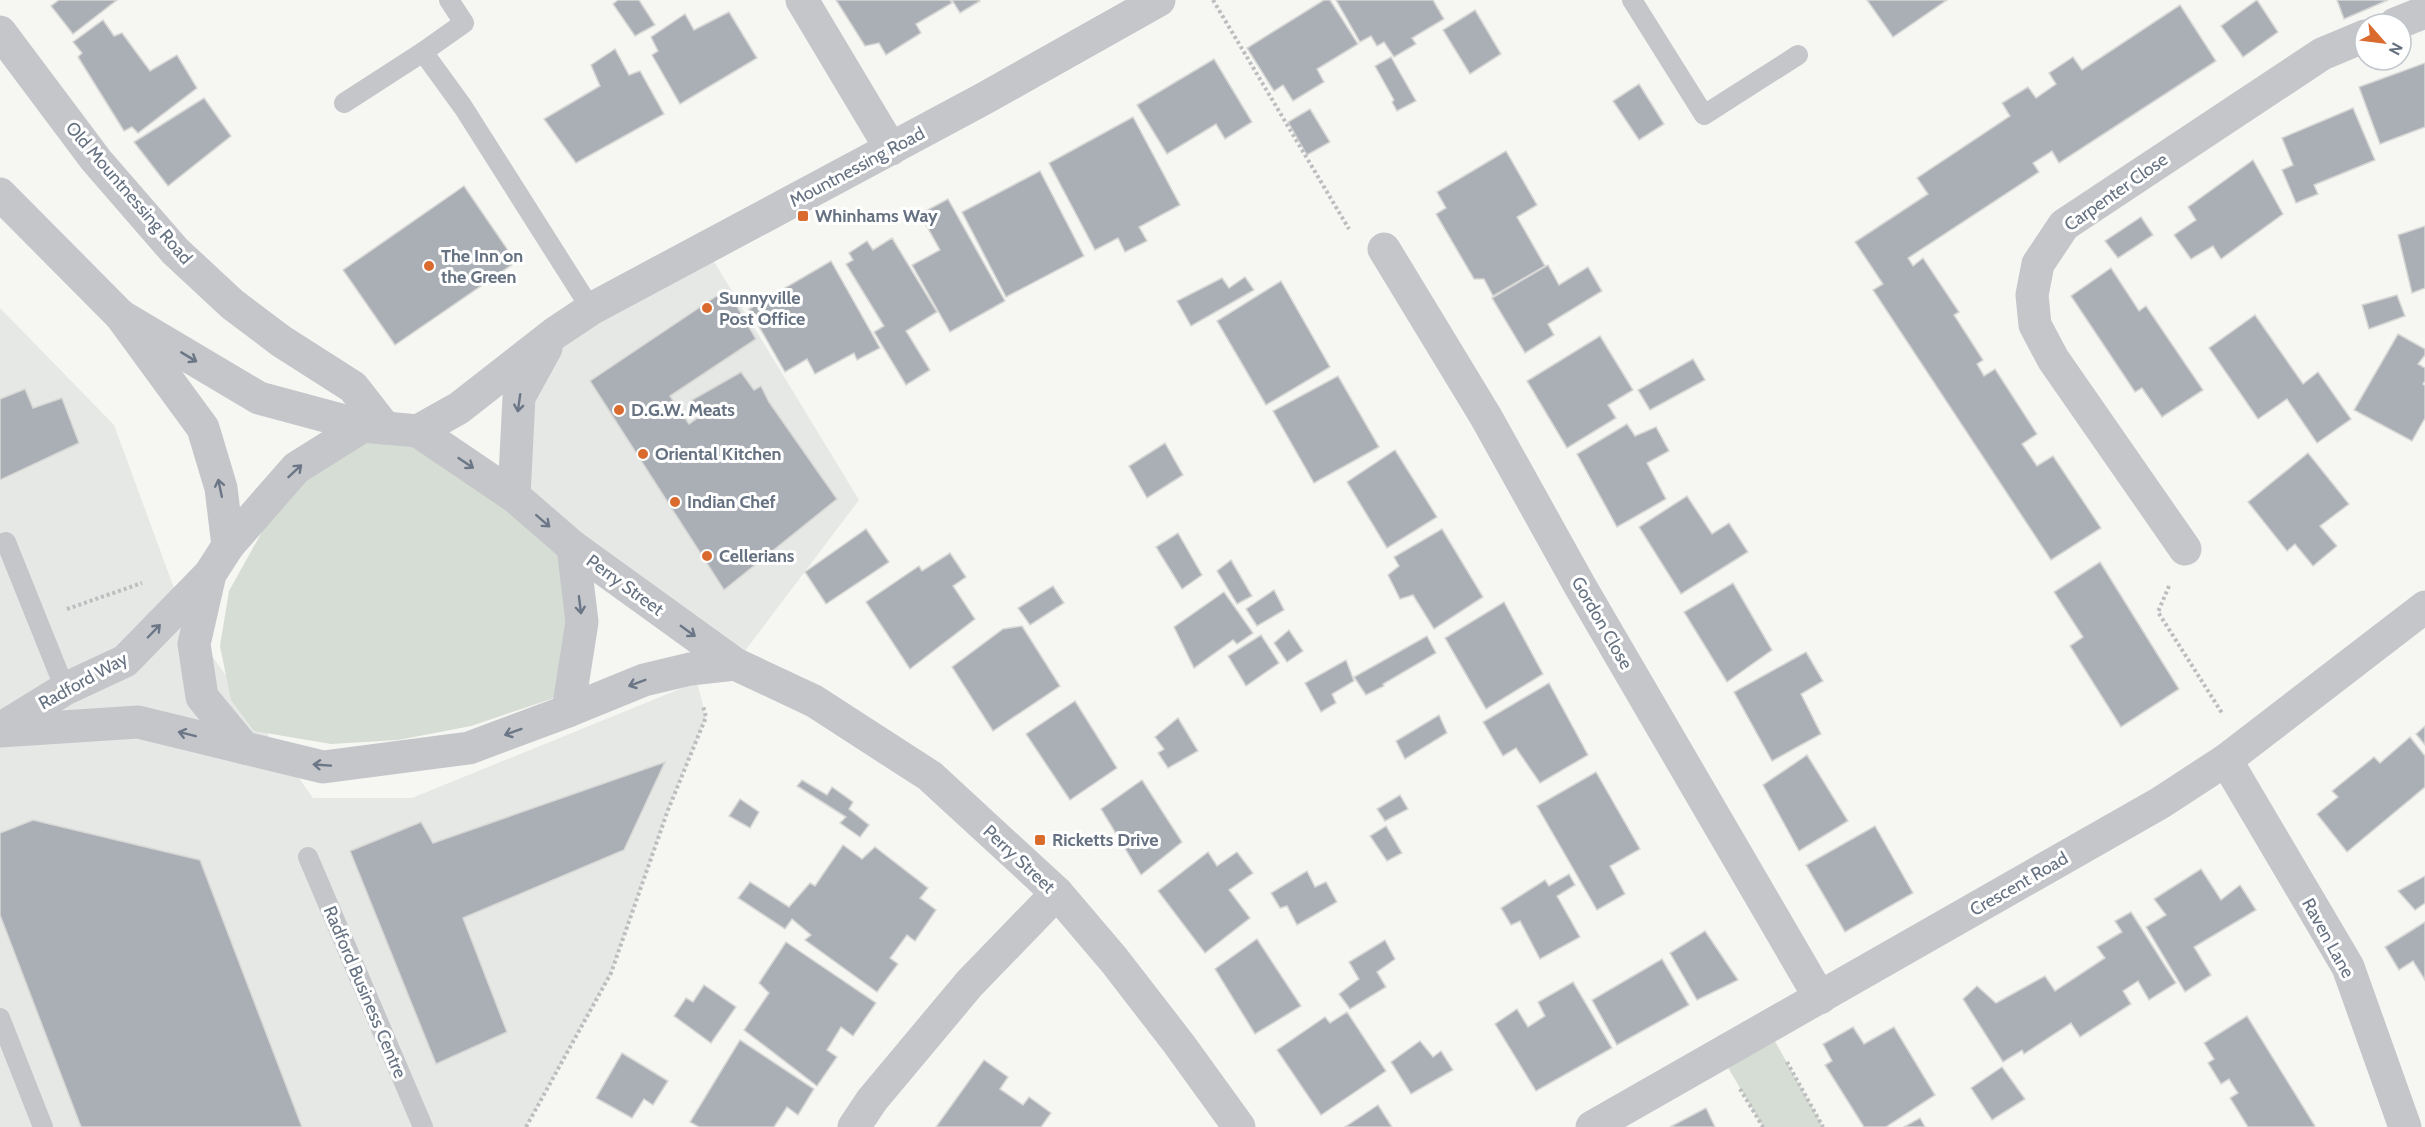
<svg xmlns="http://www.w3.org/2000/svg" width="2425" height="1127" font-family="Cabin,sans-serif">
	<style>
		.built { fill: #e6e8e6 }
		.green { fill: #d6ddd4 }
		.building { fill: #aaafb6; stroke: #d7d7d5; stroke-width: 1.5 }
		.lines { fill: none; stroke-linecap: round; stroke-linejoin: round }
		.path { stroke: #bbbdbf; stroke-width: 4; stroke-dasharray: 3 3; stroke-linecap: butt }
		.service { stroke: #c4c6ca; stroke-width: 20 }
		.minor { stroke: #c4c6ca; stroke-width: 33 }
		.tertiary { stroke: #c4c6ca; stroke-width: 33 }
		.oneway { stroke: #6b7686 }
		.poi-dot { fill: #da6b2e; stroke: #fff; stroke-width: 2 }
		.labels { text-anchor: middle; stroke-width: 6; stroke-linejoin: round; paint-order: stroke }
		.street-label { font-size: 18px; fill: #667282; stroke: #fff }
		.poi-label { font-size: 18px; font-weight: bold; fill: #667282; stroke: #fff; text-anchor: start }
	</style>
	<rect width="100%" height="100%" fill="#f6f6f3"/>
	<!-- built -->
	<g class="built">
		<path d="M699,237L859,500L735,664L515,492L519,397L555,333Z"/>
		<path d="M0,308L114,425L185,618L313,798H412L697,682L706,717L668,810L611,973L526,1127H0Z"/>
	</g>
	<!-- green -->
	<g class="green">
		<path d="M365,435L415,439L564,552L582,622L563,695L471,726L398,740L331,744L254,731L231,700L220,646L229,591L263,530L302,474Z"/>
		<path d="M1767,1027L1823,1127H1763L1720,1054Z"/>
	</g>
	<!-- building -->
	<g class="building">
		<path d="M59,0H117L73,34L51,6Z"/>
		<path d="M618,0H639L655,25L635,36L613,4Z"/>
		<path d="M836,0H950L952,3L916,24L921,33L886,55L879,43L865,46Z"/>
		<path d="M952,0H979L980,1L960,13Z"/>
		<path d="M1324,0H1330L1358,44L1317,69L1324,82L1293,101L1283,85L1274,91L1247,48Z"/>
		<path d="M1336,0H1433L1444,19L1412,38L1416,44L1394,57L1384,42L1377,46L1371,36L1360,42Z"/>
		<path d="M1867,0H1947L1893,37Z"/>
		<path d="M2257,0L2278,32L2243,57L2221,26Z"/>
		<path d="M2337,0H2388L2344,19Z"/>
		<path d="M2180,5L2216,61L2059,163L2052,151L2033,163L2039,172L1908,258L1913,266L1923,258L1959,312L1954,315L1983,360L1977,364L1984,376L1995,369L2037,434L2022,444L2037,466L2053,456L2101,528L2051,560L1873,290L1883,284L1855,242L1928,194L1917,178L2010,116L2002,103L2028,87L2036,98L2056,84L2049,73L2073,57L2082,70Z"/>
		<path d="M1475,10L1501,54L1470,74L1443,30Z"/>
		<path d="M729,12L757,58L680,104L652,55L658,51L651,37L685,14L694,30Z"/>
		<path d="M103,20L114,36L122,33L150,71L177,55L197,88L138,133L132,127L124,131L78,57L82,53L73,42Z"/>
		<path d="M615,49L629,75L640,71L664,114L576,163L544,119L600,86L591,65Z"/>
		<path d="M1391,57L1416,101L1397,111L1392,102L1394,100L1375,66Z"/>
		<path d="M1214,59L1252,122L1225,139L1216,124L1167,154L1137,105Z"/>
		<path d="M2425,63V127L2380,144L2359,87Z"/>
		<path d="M1639,84L1664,124L1639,140L1613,101Z"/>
		<path d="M204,98L231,136L168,186L134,142Z"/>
		<path d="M2353,108L2375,160L2314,185L2318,194L2296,203L2282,170L2293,165L2282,138Z"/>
		<path d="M1310,109L1330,142L1307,155L1288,122Z"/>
		<path d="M1133,117L1180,205L1139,227L1147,241L1125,252L1118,238L1095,250L1049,163Z"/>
		<path d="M1506,151L1537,205L1517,217L1545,266L1493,296L1484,279H1474L1436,214L1446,208L1437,192Z"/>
		<path d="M2253,160L2283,214L2221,259L2213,246L2191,259L2174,235L2196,220L2188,207Z"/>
		<path d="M1040,171L1084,256L1006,297L962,212Z"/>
		<path d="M464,186L516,262L395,345L343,270Z"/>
		<path d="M948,199L1005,301L950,332L912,265L940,250L920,214Z"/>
		<path d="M2141,217L2153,235L2118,258L2105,241Z"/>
		<path d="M2425,226V288L2412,293L2398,235Z"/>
		<path d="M892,238L937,312L906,331L930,370L906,385L874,332L884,326L846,264L853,260L849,253L867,241L873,250Z"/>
		<path d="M831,261L880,348L857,360L854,353L815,374L807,359L785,372L749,309Z"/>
		<path d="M1548,265L1559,285L1588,267L1602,291L1548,324L1554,335L1525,353L1492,298Z"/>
		<path d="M2111,268L2139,311L2146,306L2203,390L2162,417L2142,388L2135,392L2071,296Z"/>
		<path d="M1245,277L1254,290L1191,326L1177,301L1222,278L1229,288Z"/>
		<path d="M1281,281L1330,367L1266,405L1217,321Z"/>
		<path d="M727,289L756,339L670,396L689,424L703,414L692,400L741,372L754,390L761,386L769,402L837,499L724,590L590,381Z"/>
		<path d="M2397,295L2405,316L2369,329L2362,305Z"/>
		<path d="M2255,315L2303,384L2318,372L2351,419L2317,443L2287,399L2258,419L2209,348Z"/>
		<path d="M2398,334L2425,349V355L2418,364L2425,368V381L2423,384L2425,386V418L2412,441L2354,410Z"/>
		<path d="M1600,336L1633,390L1608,405L1616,418L1567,448L1527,381Z"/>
		<path d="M1693,359L1705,380L1650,410L1638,390Z"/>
		<path d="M1338,376L1379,447L1314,483L1273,411Z"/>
		<path d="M25,389L33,408L62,398L79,443L0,480V399Z"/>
		<path d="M1627,424L1635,436L1656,427L1669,451L1647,463L1666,499L1617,527L1577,454Z"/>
		<path d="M1165,443L1183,475L1147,498L1129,466Z"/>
		<path d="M1395,450L1437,517L1387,548L1347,482Z"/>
		<path d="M2308,453L2349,504L2320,526L2337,546L2313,566L2295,544L2287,551L2248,502Z"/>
		<path d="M1687,496L1712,534L1729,523L1748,552L1681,594L1639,527Z"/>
		<path d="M866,529L889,562L826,604L805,572Z"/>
		<path d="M1442,529L1483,597L1434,629L1413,595L1400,599L1388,575L1399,566L1394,557Z"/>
		<path d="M1178,533L1202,575L1182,589L1156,547Z"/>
		<path d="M950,553L966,577L953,586L975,619L910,669L866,602L919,566L922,571Z"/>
		<path d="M1231,560L1252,596L1237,604L1217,571Z"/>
		<path d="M2100,562L2179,689L2121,727L2070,646L2083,637L2054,592Z"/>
		<path d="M1733,583L1772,650L1727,682L1684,612Z"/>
		<path d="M1053,586L1064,603L1030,625L1018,608Z"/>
		<path d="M1274,590L1284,610L1257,626L1246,609Z"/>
		<path d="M1224,592L1253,633L1237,644L1233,640L1194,668L1174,627Z"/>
		<path d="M1504,602L1543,674L1486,709L1445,638Z"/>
		<path d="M1022,626L1060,686L993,731L952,667L1003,629Z"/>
		<path d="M1289,630L1303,651L1287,662L1274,643Z"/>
		<path d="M1261,635L1279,663L1246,686L1228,656Z"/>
		<path d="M1427,636L1436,653L1383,684L1384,686L1366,695L1354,677Z"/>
		<path d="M1806,652L1823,681L1801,694L1821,734L1772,761L1734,692Z"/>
		<path d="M1346,660L1354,681L1332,694L1336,703L1321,712L1305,683Z"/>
		<path d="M1549,683L1588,755L1540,783L1516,748L1503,756L1483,722Z"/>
		<path d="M1075,701L1117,768L1070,800L1026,734Z"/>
		<path d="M1439,715L1447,733L1405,759L1396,741Z"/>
		<path d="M1178,718L1198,751L1168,768L1158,753L1164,749L1155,737Z"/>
		<path d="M2425,726V745L2416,734Z"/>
		<path d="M2410,737L2425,756V787L2347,852L2317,814L2338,797L2332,791L2374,757L2380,763Z"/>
		<path d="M1807,755L1848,821L1799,851L1763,785Z"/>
		<path d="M665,762L624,850L463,918L507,1032L436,1064L350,851L421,822L433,843Z"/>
		<path d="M1596,772L1640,849L1610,866L1625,894L1597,910L1537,806Z"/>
		<path d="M802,780L827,795L832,787L853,802L849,809L869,825L860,837L840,823L846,817L797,786Z"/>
		<path d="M1142,780L1182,842L1141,875L1101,809Z"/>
		<path d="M1400,795L1408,809L1385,821L1377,809Z"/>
		<path d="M740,799L759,812L750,828L729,816Z"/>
		<path d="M33,820L200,860L302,1127H81L0,915V833Z"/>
		<path d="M1386,826L1402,853L1387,861L1370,836Z"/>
		<path d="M1875,826L1913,893L1845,932L1806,865Z"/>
		<path d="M843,845L862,859L875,847L928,888L920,898L936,910L915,941L907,935L890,958L898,964L877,992L805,940L811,935L792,919L785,929L738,898L750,882L789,907L810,883L815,886Z"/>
		<path d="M1208,852L1217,866L1237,852L1253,873L1229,890L1250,918L1205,953L1158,891Z"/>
		<path d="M2201,869L2221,900L2240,885L2256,910L2194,947L2211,975L2185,992L2146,927L2166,915L2154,899Z"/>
		<path d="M1307,871L1315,887L1326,882L1337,902L1297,925L1287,906L1280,908L1271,893Z"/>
		<path d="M1569,874L1575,885L1557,896L1580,937L1540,959L1520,921L1511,925L1501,908L1545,880L1549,886Z"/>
		<path d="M2425,876V903L2415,910L2398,891Z"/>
		<path d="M2131,912L2176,983L2149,1000L2138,981L2123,991L2131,1004L2080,1037L2071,1023L2024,1054L2022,1050L2003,1062L1963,999L1977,986L1996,1003L2045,976L2055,991L2105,958L2097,947L2122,932L2115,921Z"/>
		<path d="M2425,922V980L2413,961L2399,970L2385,947Z"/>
		<path d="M1705,931L1738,980L1697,1000L1670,953Z"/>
		<path d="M1257,939L1301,1006L1255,1034L1215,969Z"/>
		<path d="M1385,940L1395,959L1377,972L1386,987L1350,1009L1339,994L1359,979L1349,962Z"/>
		<path d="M786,942L876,1003L853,1036L841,1027L827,1050L837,1057L817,1086L744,1030L769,993L759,983Z"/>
		<path d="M1662,959L1689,1005L1617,1045L1592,1000Z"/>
		<path d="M1573,982L1612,1048L1536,1091L1495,1024L1517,1009L1528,1027L1545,1016L1538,1002Z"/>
		<path d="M704,985L736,1007L711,1043L674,1016L686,998L693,1002Z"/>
		<path d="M1347,1012L1386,1071L1321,1115L1277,1050L1325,1017L1330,1023Z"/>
		<path d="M2247,1016L2315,1126L2314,1127H2248L2230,1098L2238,1093L2229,1079L2221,1084L2208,1063L2214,1059L2204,1043Z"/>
		<path d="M1853,1027L1864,1044L1894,1027L1935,1095L1886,1127H1864L1825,1065L1832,1061L1823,1044Z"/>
		<path d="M740,1040L814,1089L798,1115L787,1107L774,1127H699L690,1122Z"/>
		<path d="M1420,1041L1433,1057L1441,1051L1453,1070L1411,1094L1391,1062Z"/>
		<path d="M622,1053L668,1081L653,1105L644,1099L632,1118L596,1098Z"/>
		<path d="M984,1060L1008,1077L1000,1089L1023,1105L1029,1097L1051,1113L1041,1127H936Z"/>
		<path d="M2002,1067L2025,1099L1992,1120L1971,1088Z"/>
		<path d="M1378,1105L1392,1127H1345Z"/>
		<path d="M1706,1108L1715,1127H1670Z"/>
		<path d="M1920,1118L1925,1127H1904Z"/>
	</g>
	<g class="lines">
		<!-- path -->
		<g class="path">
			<path d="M1213,0L1349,229"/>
			<path d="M2169,586L2158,612L2222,713"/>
			<path d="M67,609L142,583"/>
			<path d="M1787,1062L1823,1127"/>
			<path d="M1740,1089L1763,1127"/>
			<path d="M526,1127L611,973L668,810L706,717L703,706"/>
		</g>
		<!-- service -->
		<g class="service">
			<path d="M1632,0L1704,115L1798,55"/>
			<path d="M423,52L464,23L449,0"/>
			<path d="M344,103L423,52L463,107L591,309"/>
			<path d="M0,544L6,542L65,689"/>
			<path d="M308,857L423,1127"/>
			<path d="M0,1018L43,1127"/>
		</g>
		<!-- minor -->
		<g class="minor">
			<path d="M802,0L891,149"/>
			<path d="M2395,24L2425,12"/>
			<path d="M0,32L96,160L175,251L232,304L281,341L353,387L385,428"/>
			<path d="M1384,249L1486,417L1580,586L1820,998"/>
			<path d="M2185,549L2053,359L2035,325L2032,295L2038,264L2064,225L2322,54L2365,36"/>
			<path d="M2226,760L2348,967L2405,1127"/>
			<path d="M854,1127L872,1100L969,984L1057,893"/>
			<path d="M1592,1127L2160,803L2226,760L2425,607"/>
		</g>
		<!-- tertiary -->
		<g class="tertiary">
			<path d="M0,194L121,316L203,428L221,488L228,546"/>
			<path d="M121,316L259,398L363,426L418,431L514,496L573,547L735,664L814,701L930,776L1057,893L1114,960L1179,1044L1239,1127"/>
			<path d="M418,431L459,408L555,333L591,309L985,98L1159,0"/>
			<path d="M514,496L519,397L546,348"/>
			<path d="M568,711L582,622L573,547"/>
			<path d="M2,728L65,689L125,661L210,574"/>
			<path d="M0,731L138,722L323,767L469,748L568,711L644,680L690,669L735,664"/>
			<path d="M244,748L202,697L194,644L210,574L228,546L296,468L363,426"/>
		</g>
	</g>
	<!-- one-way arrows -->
	<defs><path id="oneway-shaft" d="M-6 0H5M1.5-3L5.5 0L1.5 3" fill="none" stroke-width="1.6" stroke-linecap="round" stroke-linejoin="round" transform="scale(1.5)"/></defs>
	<g class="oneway">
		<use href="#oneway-shaft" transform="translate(189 357) rotate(31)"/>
		<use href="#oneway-shaft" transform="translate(519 403) rotate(98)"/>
		<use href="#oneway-shaft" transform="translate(466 463) rotate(34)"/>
		<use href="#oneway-shaft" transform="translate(295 471) rotate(-43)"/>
		<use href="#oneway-shaft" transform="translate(220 488) rotate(-102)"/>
		<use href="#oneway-shaft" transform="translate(543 521) rotate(41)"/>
		<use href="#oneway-shaft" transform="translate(580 605) rotate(83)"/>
		<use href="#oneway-shaft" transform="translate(154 631) rotate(-46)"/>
		<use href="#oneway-shaft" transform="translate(688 631) rotate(36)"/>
		<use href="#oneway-shaft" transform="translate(637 683) rotate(159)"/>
		<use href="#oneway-shaft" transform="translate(513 732) rotate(160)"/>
		<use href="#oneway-shaft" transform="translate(187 734) rotate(-166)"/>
		<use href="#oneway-shaft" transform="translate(322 765) rotate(-176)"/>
	</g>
	<!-- markers -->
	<g class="poi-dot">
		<rect x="797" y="210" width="12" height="12" rx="3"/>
		<circle cx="429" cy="266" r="6"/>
		<circle cx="707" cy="308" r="6"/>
		<circle cx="619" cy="410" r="6"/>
		<circle cx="643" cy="454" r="6"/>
		<circle cx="675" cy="502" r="6"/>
		<circle cx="707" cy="556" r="6"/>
		<rect x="1034" y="834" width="12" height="12" rx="3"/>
	</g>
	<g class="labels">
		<!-- street labels -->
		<g class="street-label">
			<text transform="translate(857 167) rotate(-28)" y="6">Mountnessing Road</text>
			<text transform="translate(2116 192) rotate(-35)" y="6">Carpenter Close</text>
			<text transform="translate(129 193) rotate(49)" y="6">Old Mountnessing Road</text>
			<text transform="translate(625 585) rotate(36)" y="6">Perry Street</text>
			<text transform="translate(1602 623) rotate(60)" y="6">Gordon Close</text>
			<text transform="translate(83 681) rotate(-29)" y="6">Radford Way</text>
			<text transform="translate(1019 859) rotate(43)" y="6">Perry Street</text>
			<text transform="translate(2019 884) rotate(-30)" y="6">Crescent Road</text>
			<text transform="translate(2328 938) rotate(61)" y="6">Raven Lane</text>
			<text transform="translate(365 992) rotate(67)" y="6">Radford Business Centre</text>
		</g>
		<!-- poi labels -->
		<g class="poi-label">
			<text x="815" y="222">Whinhams Way</text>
			<text x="441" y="262">The Inn on<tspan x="441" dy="21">the Green</tspan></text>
			<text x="719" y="304">Sunnyville<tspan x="719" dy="21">Post Office</tspan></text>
			<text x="631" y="416">D.G.W. Meats</text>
			<text x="655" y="460">Oriental Kitchen</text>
			<text x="687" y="508">Indian Chef</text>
			<text x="719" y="562">Cellerians</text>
			<text x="1052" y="846">Ricketts Drive</text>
		</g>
	</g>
	<!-- north arrow -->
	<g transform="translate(2383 42) rotate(118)"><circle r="28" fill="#ffffff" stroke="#c2c7cd" stroke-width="1.5"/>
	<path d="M0-4.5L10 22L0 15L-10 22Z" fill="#da6b2e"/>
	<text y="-9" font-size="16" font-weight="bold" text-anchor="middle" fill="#667282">N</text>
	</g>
</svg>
